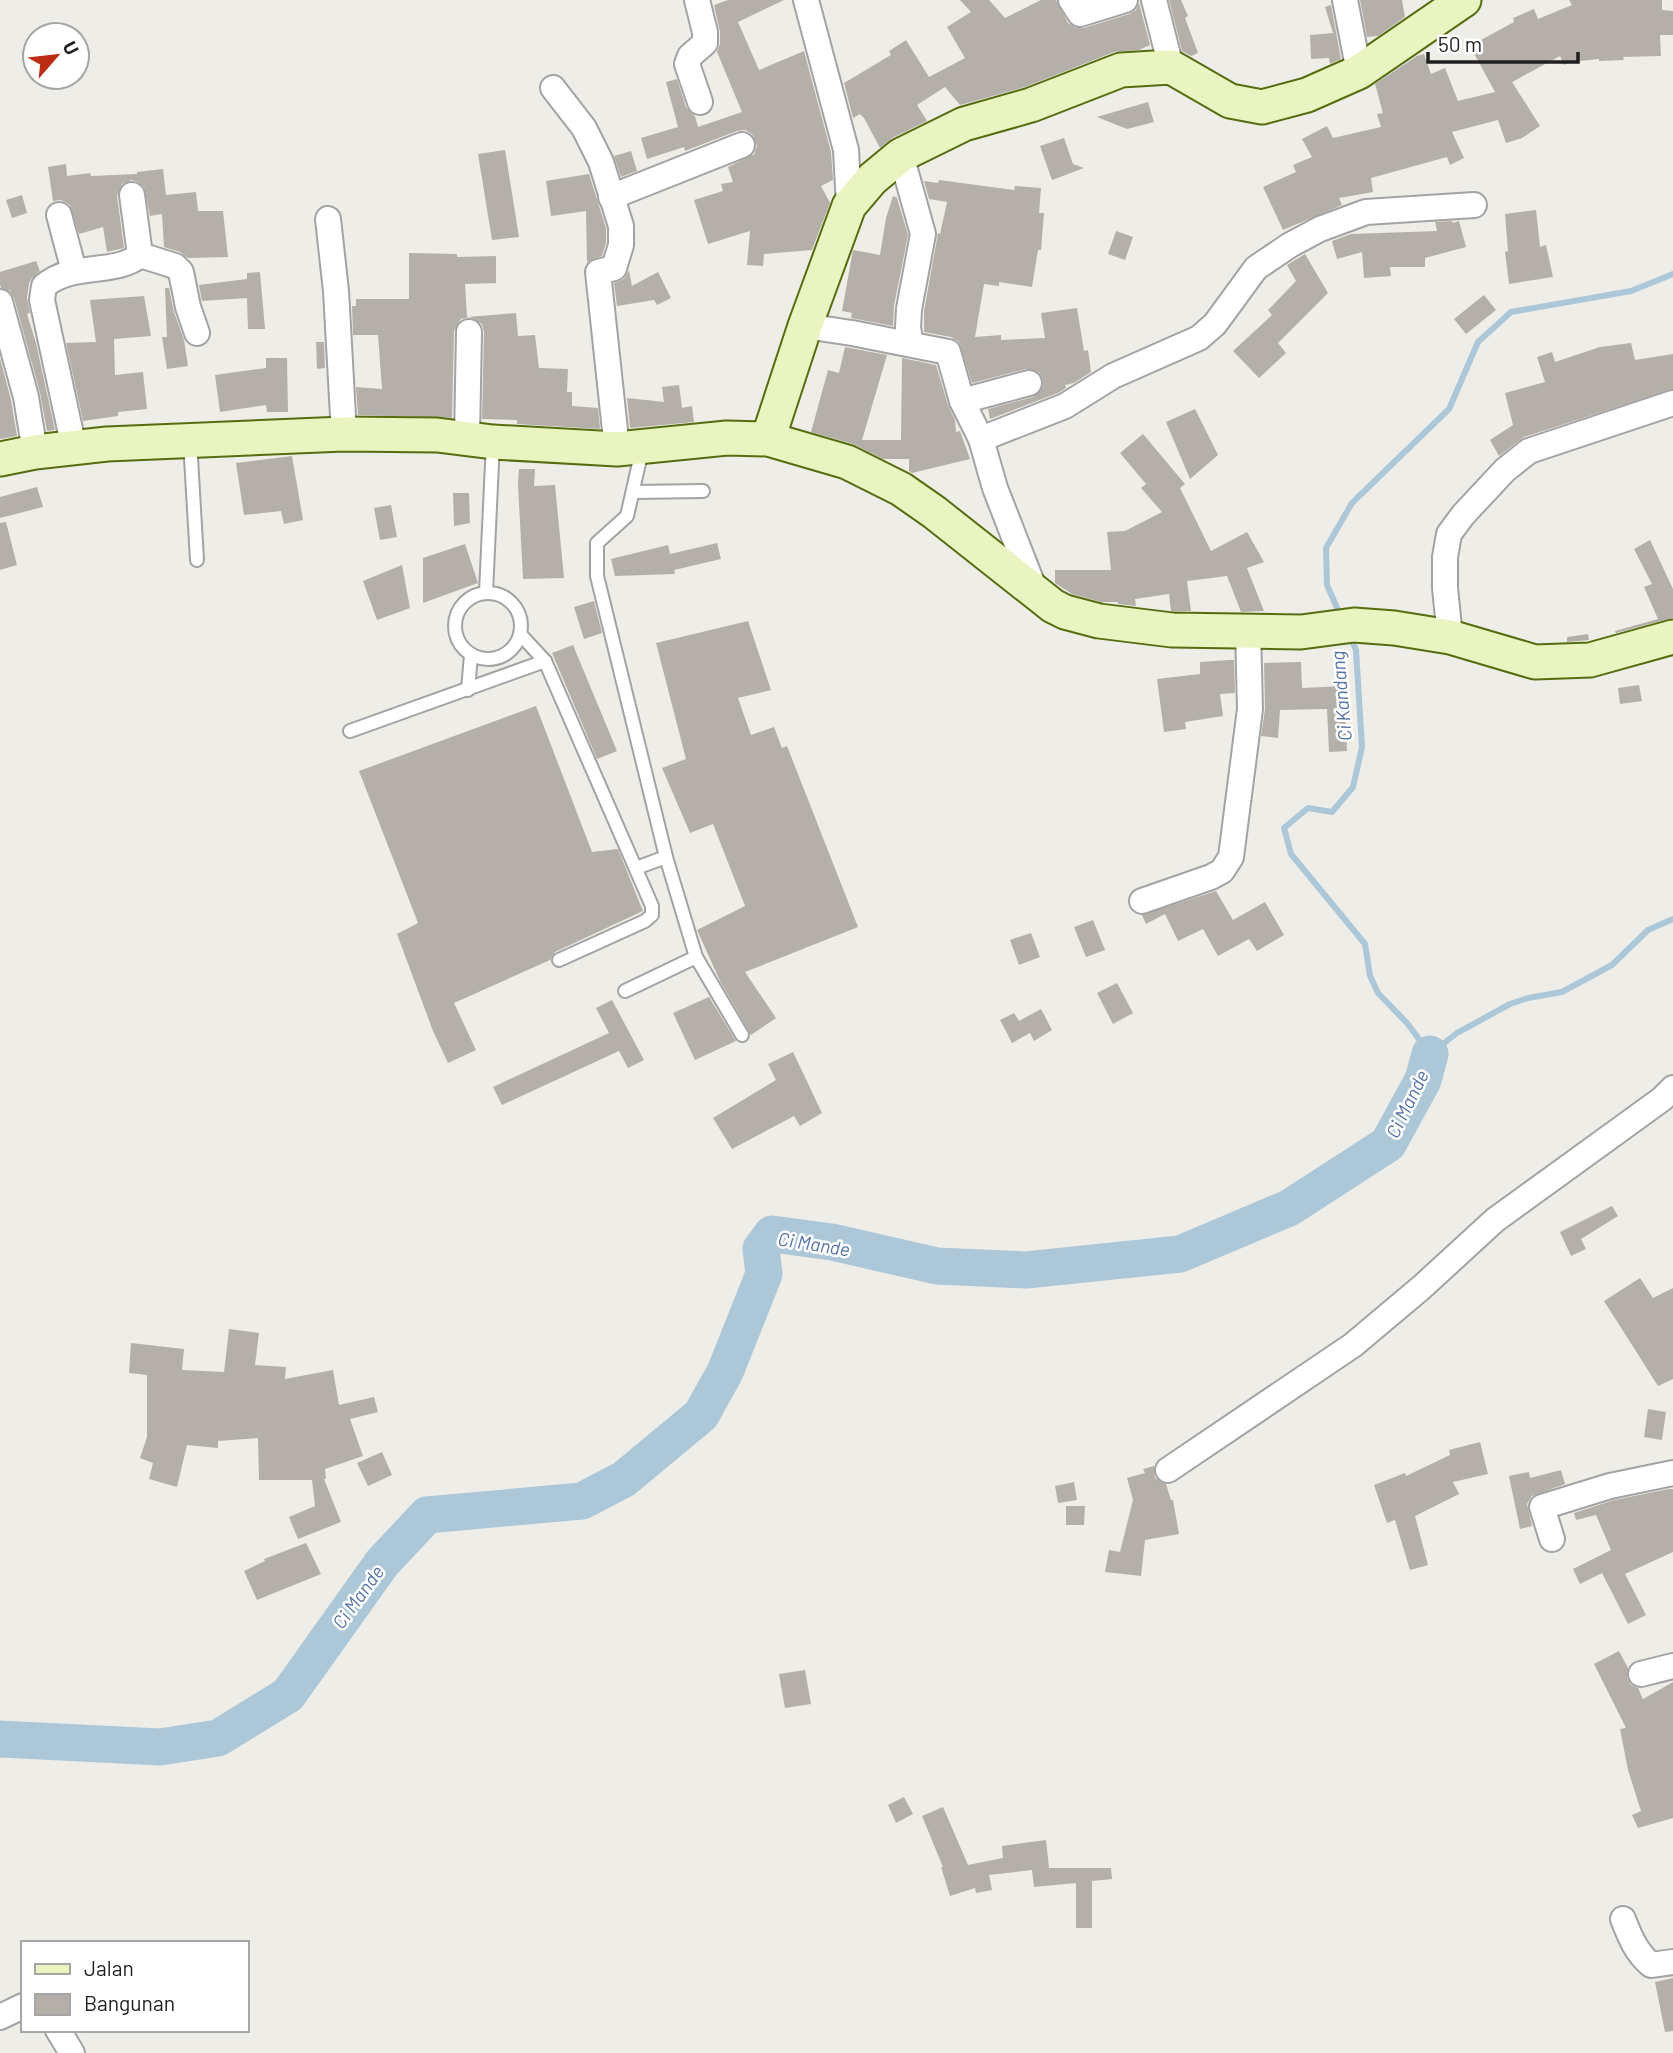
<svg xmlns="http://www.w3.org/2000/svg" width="1673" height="2053" font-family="Barlow,sans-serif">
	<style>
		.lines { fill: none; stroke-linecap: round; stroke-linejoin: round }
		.stream { stroke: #abc7d8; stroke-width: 6 }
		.river { stroke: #abc7d8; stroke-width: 37 }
		.building { fill: #b4b0a9 }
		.lane-casing { stroke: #a3a3a3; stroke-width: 16 }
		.street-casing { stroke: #a3a3a3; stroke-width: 28 }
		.secondary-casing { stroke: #556d0f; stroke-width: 37 }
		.lane { stroke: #fff; stroke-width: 12 }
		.street { stroke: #fff; stroke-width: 24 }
		.secondary { stroke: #e9f4c0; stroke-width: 33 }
		.labels { text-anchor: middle; stroke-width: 5; stroke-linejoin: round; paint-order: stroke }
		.water-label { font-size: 19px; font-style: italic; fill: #5471a6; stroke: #fff }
	</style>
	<rect width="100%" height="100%" fill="#efede7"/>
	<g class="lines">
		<!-- stream -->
		<g class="stream">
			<path d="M1341,617L1327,585L1326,548L1352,503L1449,409L1478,342L1511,312L1631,291L1673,274"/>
			<path d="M1350,636L1356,650L1362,747L1353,787L1332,812L1308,808L1284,828L1291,854L1365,944L1370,976L1378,993L1407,1023L1430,1054L1457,1033L1510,1004L1528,998L1562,992L1612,965L1648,930L1673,919"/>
		</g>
		<!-- river -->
		<path class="river" d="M0,1739L160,1747L218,1738L288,1695L382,1563L427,1515L582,1501L624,1479L701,1415L725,1372L764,1274L761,1249L772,1234L832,1242L937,1266L1026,1270L1180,1254L1289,1208L1388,1144L1423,1080L1430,1054"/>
	</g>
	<!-- building -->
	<g class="building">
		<path d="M728,0H784L738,22L759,70L804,51L831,152L833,180L821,186L830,203L812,250L764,254L763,266L747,265L750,231L708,244L694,200L723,191L721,184L733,182L728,167L754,154L757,146L752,134L745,130L737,131L685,151L684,147L647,159L641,138L678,127L666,82L677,79L686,107L695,116L698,127L742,112L717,52L720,44V32L714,5Z"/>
		<path d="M960,0H989L1005,18L1041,0H1056L1068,23L1076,28H1084L1129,14L1136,10L1139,3L1150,45L1139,50L1114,52L1025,87L960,105L945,87L917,105L927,121L892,138L880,148L864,118L860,114L853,118L844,83L891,55L889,51L906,40L929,77L965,58L947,27L971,12Z"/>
		<path d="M1169,0H1181L1188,16L1185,18L1198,53L1191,56L1182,51Z"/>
		<path d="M1360,0H1402L1405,17L1378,36L1367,37Z"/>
		<path d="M1569,0H1662V10L1673,11V35H1660L1661,56L1623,57L1624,60L1599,61V59L1571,62L1564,65L1560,56L1512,82L1540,126L1522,138L1506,143L1498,120L1452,132L1464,158L1450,165L1447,157L1371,178L1373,192L1339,198L1342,205L1283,230L1263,187L1296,172L1293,165L1312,157L1302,139L1327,126L1333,138L1381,127L1377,114L1383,113L1375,84L1417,56L1424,54L1431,74L1445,68L1458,101L1495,92L1470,46L1514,22L1513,18L1534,9L1538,19L1572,5Z"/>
		<path d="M1331,5L1341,59L1330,64L1329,58L1311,59L1310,35L1333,33L1325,7Z"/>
		<path d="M1148,102L1154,122L1127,129L1097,117Z"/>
		<path d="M1064,138L1073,164L1084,168L1052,180L1040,146Z"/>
		<path d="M505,150L519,237L492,240L478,154Z"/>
		<path d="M631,151L637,171L621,177L614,156Z"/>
		<path d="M66,164L67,176L90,173L91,176L137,174V172L163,169L166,195L196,192L198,211H223L228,257L188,258L180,252L164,247L162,214L150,216L144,187L138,182L131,180L122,184L117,196L124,248L107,252L103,227L79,234L70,205L61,200L53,201L48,167Z"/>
		<path d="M589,174L606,228V243L602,256L587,262L586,211L551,216L546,181Z"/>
		<path d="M939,180L1014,190L1015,186L1041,188L1039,213H1044L1041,250H1038L1032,287L999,282V286L984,284L975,337L1001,335V340L1045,338L1041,313L1077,308L1084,351L1088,350L1091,372L1074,383L1065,385L1066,388L1058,393L990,419L988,409L1033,397L1043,387V380L1039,372L1026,369L972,383L959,342L951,337L924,332V311L938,233L940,234L947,202L929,199L924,181L938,183Z"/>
		<path d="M22,195L27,213L12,218L6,200Z"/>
		<path d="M893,196L897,198L908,235L894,306L893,326L851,318L852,313L842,311L853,250L880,255L886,218Z"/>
		<path d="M1536,210L1540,247L1546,245L1553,277L1509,284L1505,252L1508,251L1505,214Z"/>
		<path d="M1452,221L1453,223L1459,221L1466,247L1425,258V267H1390L1391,276L1364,278L1362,252L1337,259L1332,241L1351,234L1437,231L1435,222Z"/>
		<path d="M1116,231L1133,237L1125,260L1108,254Z"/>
		<path d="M409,253L457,254V257L496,256V283L465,284L467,317L516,313L518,336L535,335L539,368L568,369L567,392H572V406L598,408L600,429L517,424V420L482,419L484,332L482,324L470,317L461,319L454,331L452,418L358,415L356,387L382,389L378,335H353L352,306H356V299H409Z"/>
		<path d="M1305,254L1328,293L1278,343L1286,353L1259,378L1233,351L1272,315L1268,310L1296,281L1287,265Z"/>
		<path d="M36,261L40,271L32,278L29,283L27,298L30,313L27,314L36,343L55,430L47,431L40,393L14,298L10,291L1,288L0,285V272Z"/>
		<path d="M629,270L632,286L658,272L671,298L657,305L654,300L617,306L614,283L624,279Z"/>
		<path d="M260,272L265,329H248L247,298L202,301L199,285L247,279V273Z"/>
		<path d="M165,288H169L174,312L184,340L188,366L167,369L162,337H167Z"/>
		<path d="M1484,295L1496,310L1466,334L1454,319Z"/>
		<path d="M144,296L151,336L114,339L115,375L143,372L147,409L118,412V416L83,421L66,343L96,342L90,300Z"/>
		<path d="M316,342H324L325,368L317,369Z"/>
		<path d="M1631,343L1635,360L1673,354V389L1524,437L1499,456L1490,440L1513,425L1505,393L1545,382L1537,357L1552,352L1555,362L1600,347Z"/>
		<path d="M845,347L887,355L862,440H901L902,358L936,365L948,405L955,420L956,432L960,431L970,459L912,473L909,471V459H883L853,444L811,432L828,370L839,373Z"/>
		<path d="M0,358L11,400L17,436L0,439Z"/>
		<path d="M266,358H287L288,412H267L266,405L220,412L215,375L266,368Z"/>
		<path d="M679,385L682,408L692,406L694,422L630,428L627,398L664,402L662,387Z"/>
		<path d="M1195,409L1218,455L1190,479L1166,422Z"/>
		<path d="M1143,434L1185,484L1180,488L1211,551L1247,532L1264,562L1247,568L1264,611L1241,612L1227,576L1187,581L1191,611H1171L1169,594L1135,599L1136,606L1118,604V602H1101L1072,594L1055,583V570H1111L1107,532L1125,531L1162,512L1141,488L1146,484L1120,453Z"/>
		<path d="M292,456L303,520L284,524L281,511L244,515L236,463Z"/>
		<path d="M519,469H535L534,486L555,485L564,578L523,579L518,484Z"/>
		<path d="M37,487L43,507L0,518V497Z"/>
		<path d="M453,493H469L470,523L454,526Z"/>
		<path d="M391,505L397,537L380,540L374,508Z"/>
		<path d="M6,522L17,565L0,570V523Z"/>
		<path d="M1650,540L1673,589V618L1616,633L1615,631L1658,619L1644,587L1652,584L1634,549Z"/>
		<path d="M717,543L721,559L674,570L675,574L615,576L611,559L668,545L670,554Z"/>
		<path d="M465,544L478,583L423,603V558Z"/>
		<path d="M402,565L410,608L377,620L363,581Z"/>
		<path d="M594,601L602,633L584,639L574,607Z"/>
		<path d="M748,621L771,690L738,698L751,735L774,727L782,748L787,746L858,927L745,972L776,1018L751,1035L720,981L697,930L745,906L713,824L690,833L662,768L686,759L656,643Z"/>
		<path d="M1588,634L1589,640L1567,642V637Z"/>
		<path d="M573,645L617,751L597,759L552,653Z"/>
		<path d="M1229,660H1234L1235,693L1220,694L1223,716L1185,722L1186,729L1164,732L1157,679L1200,674V662Z"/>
		<path d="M1301,662L1302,688L1344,686L1347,751L1329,752L1327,709L1280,710L1278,738L1261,736L1265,709L1264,663Z"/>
		<path d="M1639,685L1642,701L1620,704L1618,688Z"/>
		<path d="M536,706L592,852L618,849L643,911L555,952L550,960L454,1003L476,1050L448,1063L433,1031L397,934L418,923L359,771Z"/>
		<path d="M1216,891L1233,920L1265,902L1284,935L1257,951L1249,939L1218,956L1203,929L1178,941L1165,914L1146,924L1142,915Z"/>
		<path d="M1093,920L1105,950L1086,957L1074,927Z"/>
		<path d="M1031,933L1040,957L1019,965L1010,940Z"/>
		<path d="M1117,983L1133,1013L1113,1024L1097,993Z"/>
		<path d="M709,997L736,1041L695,1060L673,1013Z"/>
		<path d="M612,1000L644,1060L628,1068L619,1051L502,1105L493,1087L609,1033L596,1008Z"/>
		<path d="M1041,1009L1052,1030L1034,1041L1030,1033L1012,1043L1000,1020L1014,1013L1019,1021Z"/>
		<path d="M793,1052L822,1113L800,1126L794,1116L732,1149L713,1118L776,1080L768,1064Z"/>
		<path d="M1612,1206L1618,1216L1581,1239L1586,1249L1571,1256L1560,1232Z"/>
		<path d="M1640,1278L1653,1298L1673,1288V1379L1658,1386L1604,1301Z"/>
		<path d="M229,1329L259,1333L255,1365L286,1367L285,1379L333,1370L339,1405L374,1397L378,1412L350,1419L363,1456L325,1469L326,1479H324L341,1522L298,1539L289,1517L315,1506L312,1480H259L258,1438L218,1441V1448L187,1445L177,1487L149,1479L153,1463L140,1458L147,1437V1375L129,1373L131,1343L184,1349L182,1370L224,1372Z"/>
		<path d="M1648,1409L1666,1412L1662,1440L1644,1437Z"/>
		<path d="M1480,1442L1488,1474L1453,1482L1459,1494L1415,1516L1428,1565L1410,1570L1395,1520L1387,1523L1374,1485L1405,1473L1406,1476L1450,1455L1449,1450Z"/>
		<path d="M382,1452L392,1475L368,1486L357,1463Z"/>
		<path d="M1154,1466L1155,1478L1166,1484L1171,1500H1173L1179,1534L1145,1540L1141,1576L1105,1572L1109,1550L1120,1552L1133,1500L1127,1478L1145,1473L1143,1469Z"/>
		<path d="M1561,1470L1565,1484L1532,1496L1527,1504L1532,1526L1520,1529L1509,1476L1529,1472L1530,1478Z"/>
		<path d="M1074,1482L1077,1500L1058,1503L1055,1486Z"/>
		<path d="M1669,1489H1673V1552L1625,1574L1646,1615L1628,1624L1602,1573L1580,1584L1573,1569L1611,1550L1596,1515L1576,1520L1574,1513L1614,1500Z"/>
		<path d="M1066,1506H1085L1084,1525H1066Z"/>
		<path d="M306,1543L321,1574L257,1600L244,1571L265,1561L264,1559Z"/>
		<path d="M1619,1651L1628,1668L1627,1678L1631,1685L1638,1688L1643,1699L1673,1682V1818L1638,1828L1632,1815L1641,1811L1628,1770L1620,1729L1626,1728L1594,1664Z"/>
		<path d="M805,1670L811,1704L785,1708L779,1674Z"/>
		<path d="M904,1797L913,1814L896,1823L888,1805Z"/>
		<path d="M943,1807L968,1865L1003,1858L1002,1846L1046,1840L1049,1868H1111L1112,1879L1092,1881V1928H1076V1883L1034,1887L1032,1870L989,1875L992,1890L976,1893L975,1888L950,1896L941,1867H943L922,1816Z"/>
		<path d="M1673,1978V2031L1665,2032L1655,1982Z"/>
	</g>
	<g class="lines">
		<!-- lane casing -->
		<g class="lane-casing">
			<g id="lane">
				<path d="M190,441L197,560"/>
				<path d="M642,450L627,516L597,543V576L666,857L696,957L742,1035"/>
				<path d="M633,492L703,491"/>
				<path d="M486,592L493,442"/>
				<circle cx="488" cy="626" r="33"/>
				<path d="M520,634L545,661L652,906V915L645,921L559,960"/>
				<path d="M468,690L471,655"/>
				<path d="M350,731L545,661"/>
				<path d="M636,868L666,857"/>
				<path d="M625,991L696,957"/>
			</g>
		</g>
		<!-- street casing -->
		<g class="street-casing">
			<g id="street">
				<path d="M697,0L705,32V43L690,56L687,64L700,102"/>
				<path d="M806,0L846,150L849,206"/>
				<path d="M1071,0L1080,14L1125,0"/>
				<path d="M1154,0L1171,67"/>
				<path d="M1345,0L1359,72"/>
				<path d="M553,88L584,128L601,162L621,226V245L614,268L598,272L617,449"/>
				<path d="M901,155L923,234L909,309L908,328L911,344"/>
				<path d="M611,197L742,145"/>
				<path d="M59,215L74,271"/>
				<path d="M328,219L336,291L344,434"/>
				<path d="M140,255L175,266L181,272L188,307L197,333"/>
				<path d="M0,302L26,397L35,452"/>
				<path d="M805,326L852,333L948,352L962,401L981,439"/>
				<path d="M962,401L1029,383"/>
				<path d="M467,437L469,332"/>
				<path d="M74,448L42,300L44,286C74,261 115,276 140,255L132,195"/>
				<path d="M1036,593L995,488L981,439L1065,406L1113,376L1199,338L1215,324L1256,268L1290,245L1320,229L1366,212L1474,205"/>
				<path d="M1450,637L1445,588V557L1449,534L1463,515L1505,470L1529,451L1673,403"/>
				<path d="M1142,901L1211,877L1222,871L1231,857L1250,709L1248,630"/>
				<path d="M1168,1470L1353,1345L1422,1287L1495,1220L1662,1099L1673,1088"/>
				<path d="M1552,1539L1542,1507L1610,1486L1673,1473"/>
				<path d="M1641,1674L1673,1666"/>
				<path d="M1623,1919C1630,1937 1636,1952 1651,1965L1673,1962"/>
				<path d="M0,2017L23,2006"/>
				<path d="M58,2030L72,2053"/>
			</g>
		</g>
		<!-- secondary casing -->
		<g class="secondary-casing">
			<g id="secondary">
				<path d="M768,439L805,326L849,206L872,179L901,155L964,124L1031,105L1121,70L1171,67L1230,101L1262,107L1307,95L1359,72L1464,0"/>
				<path d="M0,459L35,452L107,444L344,434L437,435L493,442L617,449L727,438L768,439L847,462L901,489L934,512L1053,606L1065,612L1099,621L1172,630L1301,632L1354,625L1394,628L1450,637L1535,662L1590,660L1673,637"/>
			</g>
		</g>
		<!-- lane -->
		<use href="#lane" class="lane"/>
		<!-- street -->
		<use href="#street" class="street"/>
		<!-- secondary -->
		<use href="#secondary" class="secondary"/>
	</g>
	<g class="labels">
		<!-- water labels -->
		<g class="water-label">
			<text transform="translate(1341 696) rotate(-95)" y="7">Ci Kandang</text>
			<text transform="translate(1407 1104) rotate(-64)" y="7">Ci Mande</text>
			<text transform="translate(814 1244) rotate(9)" y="7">Ci Mande</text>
			<text transform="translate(358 1597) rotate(-54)" y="7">Ci Mande</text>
		</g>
	</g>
	<!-- legend -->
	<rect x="21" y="1941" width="228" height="91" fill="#ffffff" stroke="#a5a5a5" stroke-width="2"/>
	<rect x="35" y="1964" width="35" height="10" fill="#e9f4c0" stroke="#a5a5a5" stroke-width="2"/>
	<text x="84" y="1976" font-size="21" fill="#1f1f1f">Jalan</text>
	<rect x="35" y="1994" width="35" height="21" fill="#b4b0a9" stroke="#a5a5a5" stroke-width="2"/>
	<text x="84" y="2011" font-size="21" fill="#1f1f1f">Bangunan</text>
	<!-- north arrow -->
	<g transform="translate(56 56) rotate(62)"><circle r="33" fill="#ffffff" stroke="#a5a5a5" stroke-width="2"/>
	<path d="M0-5L12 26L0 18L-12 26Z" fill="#bc2c13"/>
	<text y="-10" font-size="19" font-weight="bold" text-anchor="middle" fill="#1f1f1f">U</text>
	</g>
	<!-- scale -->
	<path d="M1428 52v10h150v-10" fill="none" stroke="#1f1f1f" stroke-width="3.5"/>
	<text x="1438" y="52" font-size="21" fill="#1f1f1f" stroke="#ffffff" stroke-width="5" paint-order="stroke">50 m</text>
</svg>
